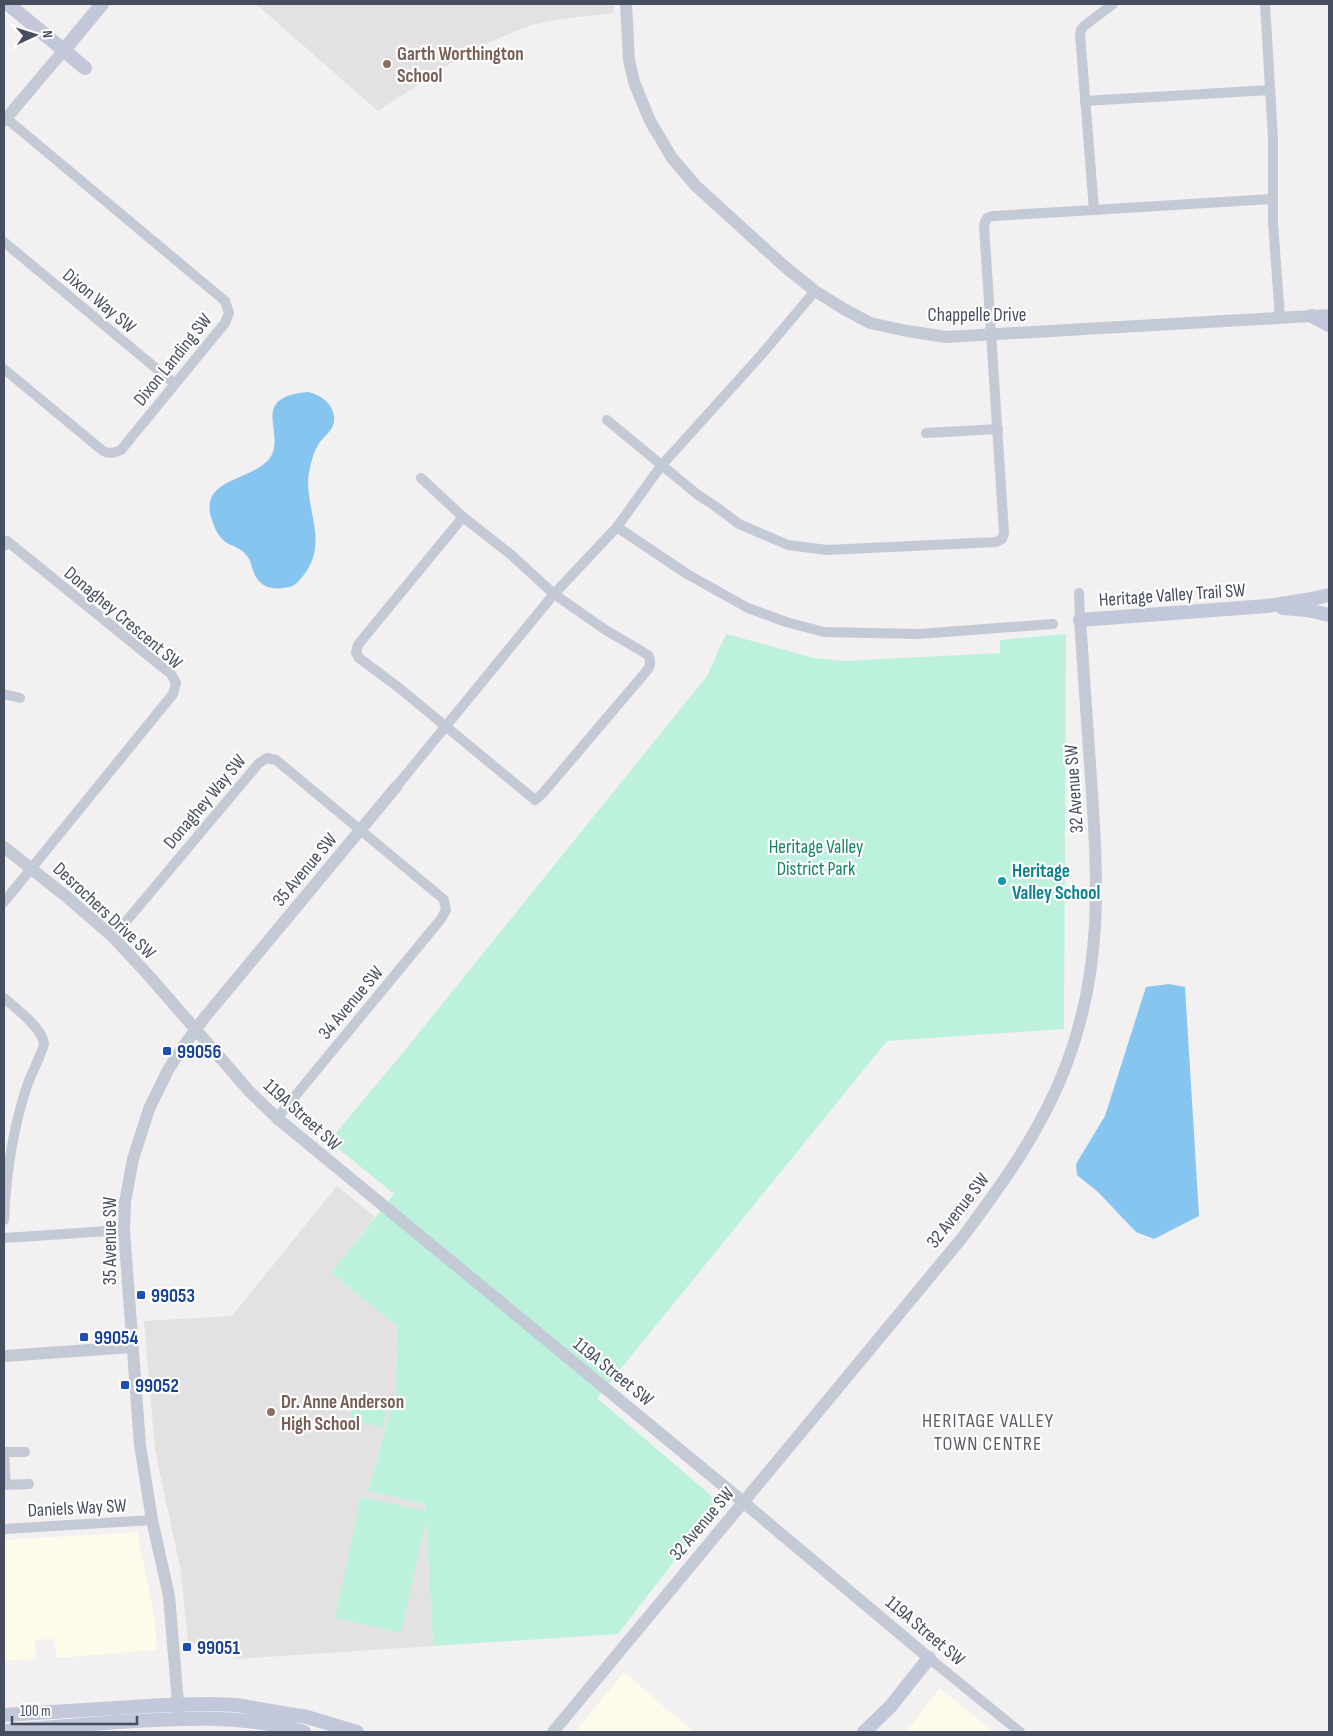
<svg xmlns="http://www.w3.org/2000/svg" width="1333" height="1736" font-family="'Sofia Sans Condensed',sans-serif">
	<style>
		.commercial { fill: #fdfbe9 }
		.education { fill: #e3e1e2 }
		.green { fill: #bcf2dc }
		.water { fill: #87c5f1 }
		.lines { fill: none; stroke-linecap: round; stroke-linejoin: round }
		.minor { stroke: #c3c9d5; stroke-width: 10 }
		.tertiary { stroke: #c3c9d5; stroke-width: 12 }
		.secondary { stroke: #c2c8da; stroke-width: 14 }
		.education-dot { fill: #8d6e63; stroke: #fff; stroke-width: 2 }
		.culture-dot { fill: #0f9aa8; stroke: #fff; stroke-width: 2 }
		.transit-dot { fill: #1a4fb4; stroke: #fff; stroke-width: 2 }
		.labels { text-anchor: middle; stroke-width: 4.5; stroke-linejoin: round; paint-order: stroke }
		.education-label { font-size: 19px; font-weight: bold; fill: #785e54; stroke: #fff; text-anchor: start }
		.street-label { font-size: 19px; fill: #474e5f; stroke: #fff }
		.park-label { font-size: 19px; fill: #128564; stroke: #fff }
		.culture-label { font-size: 19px; font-weight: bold; fill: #0d838f; stroke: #fff; text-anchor: start }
		.transit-label { font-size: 19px; font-weight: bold; fill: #164399; stroke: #fff; text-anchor: start }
		.neighbourhood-label { font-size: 20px; letter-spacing: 1px; fill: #5c5e65; stroke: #fff }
	</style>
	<rect width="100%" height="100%" fill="#f2f0f0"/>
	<!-- commercial -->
	<g class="commercial">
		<path d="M137,1532L154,1614L157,1650L57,1658L53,1639L35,1640L36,1659L4,1661V1540Z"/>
		<path d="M624,1672L694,1732H575Z"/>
		<path d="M940,1688L994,1732H906Z"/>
	</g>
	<!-- education -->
	<g class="education">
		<path d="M256,4H613L614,13L561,19L531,25L506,35L465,54L378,111Z"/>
		<path d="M337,1186L375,1217L331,1273L398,1327L395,1396L368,1491L425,1504L433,1646L236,1659L235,1641L188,1644L181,1572L155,1450L144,1321L232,1316Z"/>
	</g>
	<!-- green -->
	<g class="green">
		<path d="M726,634L814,658L844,661L1000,653V640L1066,634L1064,1029L887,1041L597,1398L713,1497L715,1508L618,1634L433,1646L426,1520L401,1633L335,1618L361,1497L426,1511L425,1504L368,1491L395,1396L398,1327L331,1273L394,1194L329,1141L401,1055L707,676Z"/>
		<path d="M355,1400L387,1409L382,1428L350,1419Z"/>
	</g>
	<!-- water -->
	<g class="water">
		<path d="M308,392C321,395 332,403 334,416C336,430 324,435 318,445C312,455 309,470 308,481C308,516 328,544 303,576C299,581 295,586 289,587C272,591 258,587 253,570C251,565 251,561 247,556C243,550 236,547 229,544C219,539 215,529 212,520C197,478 253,481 270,458C287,434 247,397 308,392Z"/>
		<path d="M1169,984L1185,987L1199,1216L1154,1239L1136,1232L1098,1192L1077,1175L1076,1164L1105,1116L1146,987Z"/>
	</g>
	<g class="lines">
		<!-- minor -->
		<g class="minor">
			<path d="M1113,4L1084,26L1081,30L1080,34L1094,210L1272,199"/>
			<path d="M1265,4L1273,138V223L1280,318"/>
			<path d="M1085,101L1270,90"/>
			<path d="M4,242L175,384"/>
			<path d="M4,369L103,451C110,454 114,453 121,450L225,323L229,313L225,301L6,118"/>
			<path d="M607,420L698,495L715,506L739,524L788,545L827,550L996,542L1002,539L1004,533L984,225L987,218L993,216L1094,210"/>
			<path d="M926,433L998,429"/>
			<path d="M421,478L463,517"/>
			<path d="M463,517L509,553L554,594L604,629L648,655C652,663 650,667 644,674L543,793L535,800L398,687L359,658L356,653L358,645L361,641Z"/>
			<path d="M617,527L687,574L748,608L786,622L824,632L918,634L1053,624"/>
			<path d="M4,546L7,541L171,674L176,683L173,694L4,902"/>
			<path d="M1079,593L1080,620"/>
			<path d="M4,694L20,698"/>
			<path d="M396,787L554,594L617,527L661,466L762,354L815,291"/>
			<path d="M113,937L259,763L267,758L276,760L441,897L444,900L446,910L441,919L277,1118"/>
			<path d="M4,998C15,1007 43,1029 44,1044C40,1058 33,1070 28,1083C13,1127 6,1173 4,1220"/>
			<path d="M4,1238L124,1230"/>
			<path d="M4,1485L29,1484"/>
			<path d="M6,1485L4,1452H25"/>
			<path d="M4,1529L152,1520"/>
			<path d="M929,1658L1020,1732"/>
		</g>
		<!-- tertiary -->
		<g class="tertiary">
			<path d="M626,4L629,60L634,82L650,121L672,158L696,186L784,266L815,291L844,309L870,323L907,331L946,337L1329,315"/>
			<path d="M4,121L64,50"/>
			<path d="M4,847L68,898L113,937L150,977L250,1092L277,1118L730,1491L929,1658"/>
			<path d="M4,1356L132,1347"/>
			<path d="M179,1715L169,1596L152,1520L140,1445L124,1230L125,1202L133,1159L149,1109L168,1070L180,1051L205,1017L396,787"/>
			<path d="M553,1732L962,1238C1003,1183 1043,1128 1067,1063C1103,967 1098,879 1091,779C1087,726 1084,673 1080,620"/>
		</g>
		<!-- secondary -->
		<g class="secondary">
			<path d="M8,4L85,68"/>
			<path d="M64,50L102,4"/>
			<path d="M1312,316L1329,325"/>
			<path d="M1283,608L1307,610L1329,615"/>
			<path d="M1080,620L1267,606L1312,599L1329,595"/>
			<path d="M4,1715L164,1705L210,1704L236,1705L307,1717L357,1732"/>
			<path d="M4,1731C42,1728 80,1725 118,1722C181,1718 243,1714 304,1732"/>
			<path d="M864,1732L890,1707L929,1658"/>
		</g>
	</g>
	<!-- markers -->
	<g class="education-dot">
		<circle cx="387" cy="64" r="5"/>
		<circle cx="271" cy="1412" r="5"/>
	</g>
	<circle class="culture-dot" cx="1002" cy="881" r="5"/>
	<g class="transit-dot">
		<rect x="162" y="1046" width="10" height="10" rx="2.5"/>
		<rect x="136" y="1290" width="10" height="10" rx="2.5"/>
		<rect x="79" y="1332" width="10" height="10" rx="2.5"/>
		<rect x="120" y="1380" width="10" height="10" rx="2.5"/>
		<rect x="182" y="1642" width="10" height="10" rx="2.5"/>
	</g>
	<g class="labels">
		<!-- education labels -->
		<g class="education-label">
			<text x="397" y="60">Garth Worthington<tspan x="397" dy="22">School</tspan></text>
			<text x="281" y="1408">Dr. Anne Anderson<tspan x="281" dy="22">High School</tspan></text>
		</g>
		<!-- street labels -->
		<g class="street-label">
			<text transform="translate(100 300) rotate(40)" y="7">Dixon Way SW</text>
			<text x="977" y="321">Chappelle Drive</text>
			<text transform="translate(172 359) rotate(-51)" y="7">Dixon Landing SW</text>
			<text transform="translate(1172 594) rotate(-4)" y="7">Heritage Valley Trail SW</text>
			<text transform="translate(124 617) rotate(40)" y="7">Donaghey Crescent SW</text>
			<text transform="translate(1073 789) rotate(-94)" y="7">32 Avenue SW</text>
			<text transform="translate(204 801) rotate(-50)" y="7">Donaghey Way SW</text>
			<text transform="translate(304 869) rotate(-50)" y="7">35 Avenue SW</text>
			<text transform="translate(105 910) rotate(43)" y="7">Desrochers Drive SW</text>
			<text transform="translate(350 1002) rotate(-50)" y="7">34 Avenue SW</text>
			<text transform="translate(303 1114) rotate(42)" y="7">119A Street SW</text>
			<text transform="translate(957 1210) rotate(-52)" y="7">32 Avenue SW</text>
			<text transform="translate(109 1241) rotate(-90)" y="7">35 Avenue SW</text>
			<text transform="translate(614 1371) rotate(39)" y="7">119A Street SW</text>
			<text transform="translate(77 1507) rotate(-3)" y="7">Daniels Way SW</text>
			<text transform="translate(701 1523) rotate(-50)" y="7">32 Avenue SW</text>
			<text transform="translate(926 1630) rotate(40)" y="7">119A Street SW</text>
		</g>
		<!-- park labels -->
		<g class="park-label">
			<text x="816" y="853">Heritage Valley<tspan x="816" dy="22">District Park</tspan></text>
		</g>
		<!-- culture labels -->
		<g class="culture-label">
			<text x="1012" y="877">Heritage<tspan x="1012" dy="22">Valley School</tspan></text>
		</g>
		<!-- transit labels -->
		<g class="transit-label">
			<text x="177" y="1058">99056</text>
			<text x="151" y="1302">99053</text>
			<text x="94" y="1344">99054</text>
			<text x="135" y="1392">99052</text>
			<text x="197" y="1654">99051</text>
		</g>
		<!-- neighbourhood labels -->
		<g class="neighbourhood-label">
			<text x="988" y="1427">HERITAGE VALLEY<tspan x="988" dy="23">TOWN CENTRE</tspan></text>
		</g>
	</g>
	<!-- border -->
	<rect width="1333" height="1736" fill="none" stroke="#474e5f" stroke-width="10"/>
	<!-- north arrow -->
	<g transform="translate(35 35) rotate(86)" stroke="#ffffff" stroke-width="4" paint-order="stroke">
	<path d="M0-4L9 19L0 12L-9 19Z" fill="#474e5f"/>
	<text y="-8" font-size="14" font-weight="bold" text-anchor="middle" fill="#474e5f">N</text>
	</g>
	<!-- scale -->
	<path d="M12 1716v8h125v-8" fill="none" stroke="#474e5f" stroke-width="2.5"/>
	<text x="20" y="1716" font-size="15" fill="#474e5f" stroke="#ffffff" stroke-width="4" paint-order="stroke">100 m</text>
</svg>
